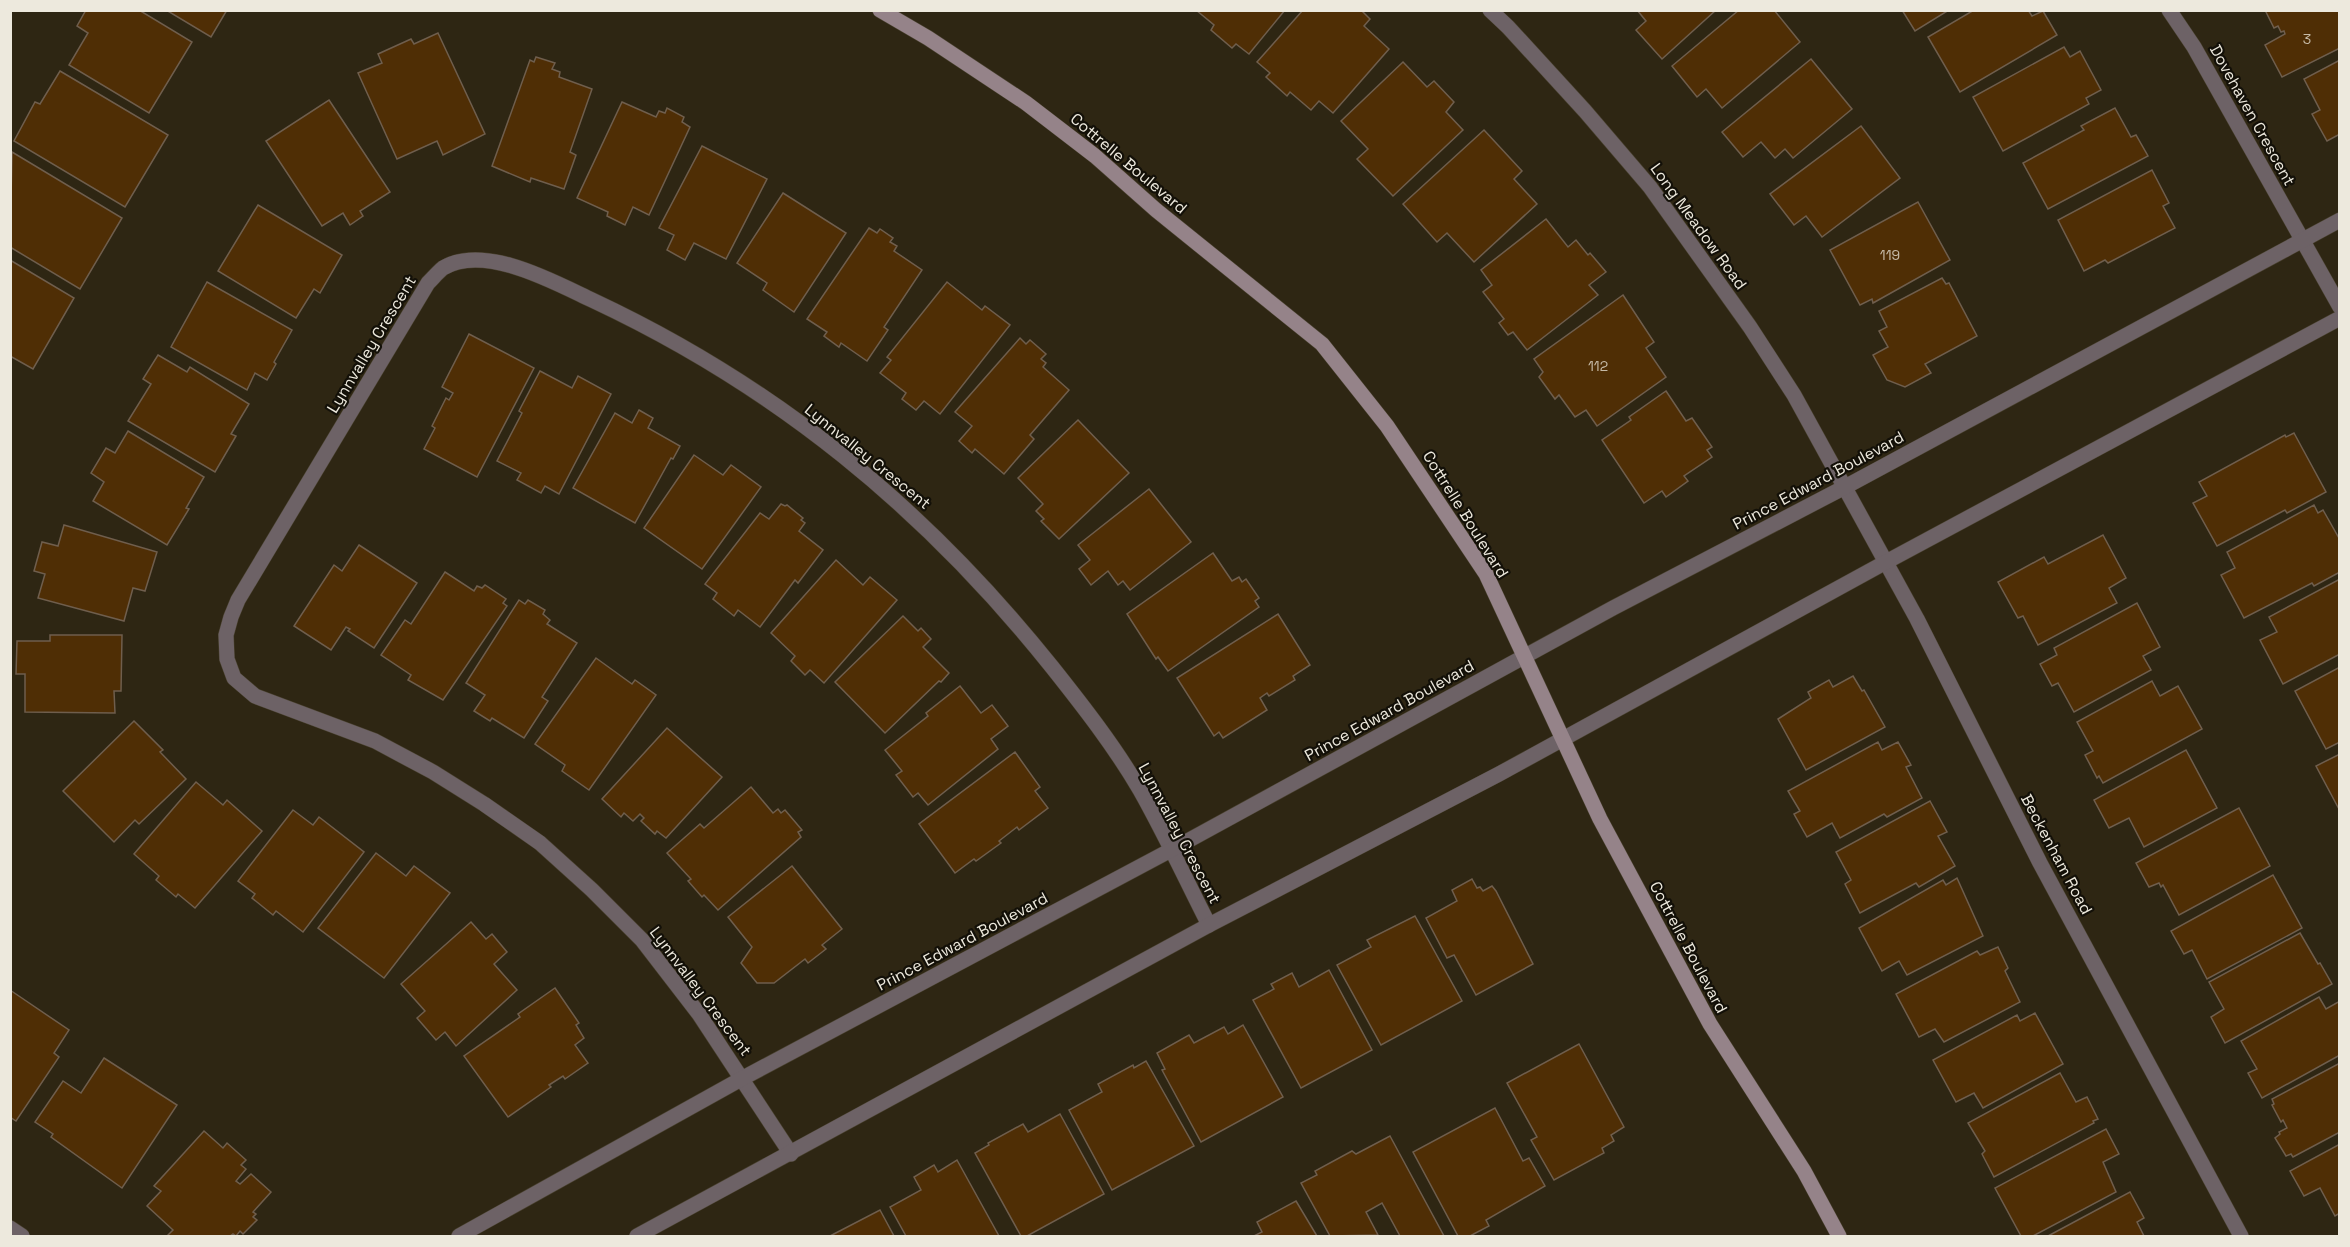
<svg xmlns="http://www.w3.org/2000/svg" width="2350" height="1247" font-family="'Space Grotesk',sans-serif">
	<style>
		.building { fill: #4f2e05; stroke: #6f5e4d; stroke-width: 1.5 }
		.lines { fill: none; stroke-linecap: round; stroke-linejoin: round }
		.minor-casing { stroke: #49412f; stroke-width: 16 }
		.secondary-casing { stroke: #49412f; stroke-width: 16 }
		.minor { stroke: #6d6266; stroke-width: 15 }
		.secondary { stroke: #958389; stroke-width: 15 }
		.labels { text-anchor: middle; stroke-width: 4.5; stroke-linejoin: round; paint-order: stroke }
		.number-label { font-size: 14px; fill: #c6baa7 }
		.street-label { font-size: 16px; fill: #ede9dd; stroke: #131008 }
	</style>
	<rect width="100%" height="100%" fill="#2e2613"/>
	<!-- building -->
	<g class="building">
		<path d="M86,10H139L192,42L149,113L69,65L88,33L77,26Z"/>
		<path d="M166,10H227L211,37Z"/>
		<path d="M1196,10H1285L1249,54L1236,44L1232,48L1211,30L1214,25Z"/>
		<path d="M1303,10H1361L1370,19L1364,26L1389,49L1333,113L1319,101L1311,110L1290,92L1287,96L1266,77L1270,73L1257,62Z"/>
		<path d="M1637,10H1716L1662,59L1636,30L1646,21Z"/>
		<path d="M1739,10H1774L1800,42L1722,108L1706,89L1697,97L1672,66Z"/>
		<path d="M1902,10H1949L1915,31Z"/>
		<path d="M1974,10H2028L2032,16L2043,11L2057,35L1960,92L1928,37Z"/>
		<path d="M2265,10H2340V48L2282,77L2265,45L2285,34L2284,31L2281,32L2278,26L2274,28Z"/>
		<path d="M438,33L485,134L443,155L437,141L397,159L358,73L382,63L378,54L411,39L414,44Z"/>
		<path d="M2064,47L2070,57L2080,51L2101,90L2086,98L2089,104L2003,151L1973,97Z"/>
		<path d="M536,57L555,63L552,69L560,72L559,77L592,89L570,152L576,155L564,189L531,178L530,182L492,166L530,60L534,62Z"/>
		<path d="M1811,59L1852,109L1793,158L1785,149L1775,158L1761,142L1743,157L1722,132Z"/>
		<path d="M2340,60V134L2327,141L2312,114L2320,110L2304,79Z"/>
		<path d="M1403,62L1427,87L1434,81L1454,102L1446,112L1463,130L1393,196L1357,159L1368,149L1341,121Z"/>
		<path d="M60,71L168,135L125,207L14,141L35,102L40,104Z"/>
		<path d="M329,100L390,192L360,211L363,216L350,225L343,213L322,226L266,141Z"/>
		<path d="M622,102L656,117L659,111L665,113L667,108L684,117L682,122L690,127L649,215L633,207L625,225L607,216L608,212L577,198Z"/>
		<path d="M2115,108L2131,137L2136,135L2148,156L2048,209L2023,163L2084,130L2081,126Z"/>
		<path d="M1861,126L1900,178L1822,237L1806,216L1794,225L1770,194Z"/>
		<path d="M1484,130L1522,171L1514,179L1537,204L1474,262L1447,233L1437,242L1403,204Z"/>
		<path d="M702,146L767,179L726,259L694,243L685,260L667,250L674,235L659,228Z"/>
		<path d="M12,152L122,218L80,289L10,247Z"/>
		<path d="M2152,170L2169,203L2163,206L2175,228L2108,263L2105,260L2084,271L2058,220Z"/>
		<path d="M783,193L846,233L794,312L763,290L767,283L737,263Z"/>
		<path d="M1918,202L1950,260L1873,303L1872,299L1860,305L1830,250Z"/>
		<path d="M258,205L342,255L320,293L314,289L296,318L218,271Z"/>
		<path d="M1546,219L1568,247L1576,240L1588,255L1590,253L1606,272L1589,285L1598,295L1527,350L1513,332L1508,335L1499,323L1504,319L1483,292L1492,285L1481,270Z"/>
		<path d="M869,228L877,233L880,229L893,238L890,242L897,246L894,251L922,270L884,327L888,330L867,361L841,343L839,347L824,336L827,332L807,319Z"/>
		<path d="M10,260L74,298L33,369L10,356Z"/>
		<path d="M1942,278L1946,284L1949,283L1977,336L1925,364L1931,373L1905,387L1887,380L1873,355L1888,347L1879,331L1887,327L1879,311Z"/>
		<path d="M207,282L292,330L274,362L276,364L267,380L255,373L247,390L171,347Z"/>
		<path d="M947,282L982,310L985,306L1010,325L940,414L924,401L916,410L902,399L906,393L880,373L891,360L887,357Z"/>
		<path d="M1623,295L1654,342L1646,348L1666,377L1597,426L1586,410L1575,417L1559,395L1555,399L1539,377L1543,372L1534,359Z"/>
		<path d="M469,334L534,368L477,477L424,449L435,428L432,426L446,398L449,400L453,393L442,387Z"/>
		<path d="M1020,338L1026,344L1030,340L1046,354L1041,359L1046,363L1043,367L1069,390L1030,435L1034,439L1004,474L975,449L972,453L959,441L972,426L955,412Z"/>
		<path d="M158,355L187,372L190,367L249,404L231,434L236,436L215,472L128,421L151,384L143,379Z"/>
		<path d="M540,371L572,388L578,376L611,394L559,494L545,486L541,493L517,480L521,473L497,461L522,413L519,411Z"/>
		<path d="M1666,391L1686,421L1692,418L1712,447L1707,450L1712,457L1684,476L1688,481L1666,497L1662,491L1644,503L1602,440L1631,420L1629,417Z"/>
		<path d="M639,410L653,418L648,428L680,446L673,459L671,458L635,523L573,488L615,413L632,423Z"/>
		<path d="M1078,420L1129,473L1059,539L1041,521L1044,519L1036,511L1043,504L1018,478Z"/>
		<path d="M128,431L204,477L186,508L189,509L167,545L93,501L104,482L91,473L106,448L115,453Z"/>
		<path d="M2294,433L2326,492L2287,513L2285,510L2217,546L2193,503L2207,496L2199,482L2285,435L2286,437Z"/>
		<path d="M694,455L723,475L731,465L761,487L702,569L644,528Z"/>
		<path d="M1149,489L1191,542L1130,590L1123,581L1118,585L1108,571L1091,585L1079,569L1090,560L1078,545Z"/>
		<path d="M781,504L785,506L787,505L803,518L801,520L805,523L799,531L823,550L798,583L795,580L760,627L738,610L734,616L713,599L717,593L705,584L760,513L769,519Z"/>
		<path d="M2314,505L2318,513L2323,510L2340,540V572L2314,586L2312,583L2244,618L2221,575L2235,568L2227,552Z"/>
		<path d="M64,525L157,552L145,591L133,588L124,621L38,598L45,574L34,571L42,542L58,546Z"/>
		<path d="M2103,535L2126,578L2109,588L2117,603L2038,645L2023,616L2018,618L1998,582L2044,557L2048,564Z"/>
		<path d="M359,545L417,583L374,648L348,631L350,629L346,627L331,650L294,626L334,565L342,571Z"/>
		<path d="M1213,553L1232,581L1239,577L1242,582L1246,579L1259,598L1255,601L1259,607L1168,671L1158,657L1156,659L1127,614Z"/>
		<path d="M836,560L863,585L870,577L897,600L824,683L810,670L805,675L791,661L795,656L771,633Z"/>
		<path d="M445,572L474,591L477,586L482,588L485,585L506,599L503,603L507,606L443,700L408,680L411,675L381,655L405,620L411,624Z"/>
		<path d="M2340,579V654L2283,684L2260,640L2277,632L2269,617Z"/>
		<path d="M519,600L525,604L528,600L545,610L543,614L550,620L547,624L577,643L542,697L548,701L524,738L492,718L490,721L474,711L485,695L466,683Z"/>
		<path d="M2137,603L2160,647L2143,656L2151,670L2074,712L2058,683L2052,686L2040,664L2057,655L2054,648Z"/>
		<path d="M1278,614L1310,665L1293,676L1295,680L1269,696L1267,693L1260,698L1267,710L1223,738L1219,732L1214,736L1177,678Z"/>
		<path d="M903,616L918,631L921,628L931,639L923,647L949,673L941,682L939,681L885,733L835,682Z"/>
		<path d="M50,635H122L121,691H114L115,713L25,712V674H16L17,641H50Z"/>
		<path d="M596,658L632,684L635,680L656,695L589,790L562,771L565,765L535,744Z"/>
		<path d="M2340,667V742L2326,749L2295,691Z"/>
		<path d="M1853,676L1862,691L1864,690L1885,727L1806,770L1778,719L1811,698L1808,692L1829,680L1833,687Z"/>
		<path d="M2152,681L2160,696L2178,686L2202,729L2103,783L2099,776L2097,778L2085,755L2093,751L2077,722Z"/>
		<path d="M960,686L981,713L992,705L1008,726L991,739L998,749L928,805L918,793L913,797L896,775L902,771L885,750L928,716L926,713Z"/>
		<path d="M134,721L163,750L160,752L186,779L139,824L135,820L114,842L63,791Z"/>
		<path d="M667,728L722,777L666,838L657,831L655,834L641,821L644,818L640,814L633,821L624,813L621,817L602,799Z"/>
		<path d="M1878,742L1882,750L1898,742L1911,765L1906,767L1922,798L1887,817L1884,814L1840,838L1832,823L1807,837L1794,814L1800,811L1788,791Z"/>
		<path d="M2186,750L2217,808L2144,847L2129,818L2109,828L2094,800Z"/>
		<path d="M1015,752L1040,787L1035,791L1048,808L1019,830L1017,827L999,841L1001,843L976,861L974,859L955,873L919,824Z"/>
		<path d="M2340,754V811L2316,766Z"/>
		<path d="M196,782L223,805L227,800L262,831L195,908L178,894L176,897L156,880L159,876L134,854Z"/>
		<path d="M751,787L773,813L778,809L781,813L785,810L802,830L798,832L801,837L718,910L704,895L702,897L688,881L691,879L667,853L700,824L704,828Z"/>
		<path d="M1930,801L1947,832L1938,836L1955,866L1919,887L1916,883L1860,913L1845,884L1851,880L1836,852Z"/>
		<path d="M2239,808L2270,866L2179,915L2163,885L2161,887L2159,883L2149,887L2136,863Z"/>
		<path d="M293,810L313,825L319,817L364,852L303,932L276,911L273,915L252,898L255,894L238,881Z"/>
		<path d="M376,853L406,876L414,866L450,893L384,978L318,928Z"/>
		<path d="M792,866L842,929L822,945L826,949L808,963L805,959L774,983H757L741,963L752,947L728,917Z"/>
		<path d="M2273,875L2302,928L2207,979L2192,950L2184,954L2171,931Z"/>
		<path d="M1957,878L1983,936L1907,975L1899,961L1882,971L1859,928L1943,880L1946,885Z"/>
		<path d="M1472,879L1477,888L1480,887L1483,891L1492,886L1496,891L1533,964L1476,995L1454,955L1447,958L1426,918L1457,901L1452,890Z"/>
		<path d="M1415,916L1462,1001L1381,1045L1337,965L1371,947L1367,940Z"/>
		<path d="M471,922L486,939L492,934L507,952L494,964L517,990L456,1046L445,1032L436,1040L417,1018L425,1011L401,984Z"/>
		<path d="M2300,933L2318,964L2320,963L2332,984L2225,1043L2211,1017L2224,1009L2209,982Z"/>
		<path d="M1998,947L2008,968L2005,971L2020,1002L1944,1042L1935,1029L1919,1037L1896,994L1977,951L1980,955Z"/>
		<path d="M1329,970L1372,1050L1301,1088L1253,1000L1274,989L1271,984L1292,973L1299,987Z"/>
		<path d="M555,988L579,1023L576,1025L584,1038L575,1045L588,1063L565,1079L563,1076L549,1085L551,1087L508,1117L464,1056L520,1017L518,1014Z"/>
		<path d="M10,990L69,1030L54,1053L59,1057L16,1121L10,1117Z"/>
		<path d="M2319,997L2326,1009L2340,1001V1055L2262,1098L2248,1073L2257,1069L2241,1041Z"/>
		<path d="M2035,1013L2063,1064L1983,1108L1974,1093L1956,1102L1933,1060L2017,1015L2020,1021Z"/>
		<path d="M1243,1025L1283,1097L1201,1142L1162,1070L1165,1069L1157,1053L1189,1035L1194,1043L1224,1027L1228,1034Z"/>
		<path d="M1579,1044L1624,1127L1611,1135L1614,1141L1602,1148L1604,1153L1554,1180L1531,1140L1537,1137L1507,1083Z"/>
		<path d="M104,1058L177,1105L122,1188L51,1137L53,1134L35,1122L63,1081L81,1093Z"/>
		<path d="M1146,1061L1194,1146L1112,1190L1069,1110L1102,1092L1098,1084L1133,1065L1134,1068Z"/>
		<path d="M2340,1063V1132L2293,1157L2291,1154L2286,1156L2275,1138L2280,1134L2279,1132L2287,1128L2283,1120L2281,1122L2272,1105L2274,1104L2272,1099Z"/>
		<path d="M2060,1073L2076,1102L2087,1097L2098,1119L2093,1121L2094,1123L1994,1177L1982,1154L1985,1151L1968,1123Z"/>
		<path d="M1495,1108L1523,1161L1529,1158L1545,1186L1486,1220L1489,1226L1470,1236H1458L1413,1152Z"/>
		<path d="M1060,1114L1104,1194L1027,1236H1021L975,1153L989,1145L988,1143L1023,1124L1028,1132Z"/>
		<path d="M2106,1129L2119,1154L2103,1162L2116,1192L2033,1236H2021L1995,1188Z"/>
		<path d="M204,1131L223,1148L227,1143L246,1160L241,1165L246,1169L236,1181L240,1184L251,1174L271,1192L253,1212L256,1214L253,1217L257,1220L243,1234L240,1231L236,1236L233,1234L230,1236H167L173,1230L147,1206L161,1191L154,1186Z"/>
		<path d="M1390,1136L1444,1236H1400L1382,1203L1366,1212L1378,1235L1330,1236L1301,1183L1317,1175L1315,1171L1352,1151L1356,1154Z"/>
		<path d="M2340,1144V1213L2335,1216L2320,1188L2304,1196L2290,1171Z"/>
		<path d="M957,1160L999,1236H906L890,1207L921,1190L914,1177L934,1165L938,1172Z"/>
		<path d="M2130,1192L2144,1218L2137,1222L2144,1236H2048Z"/>
		<path d="M1296,1201L1317,1236H1254L1262,1232L1257,1222Z"/>
		<path d="M880,1210L894,1236H830Z"/>
	</g>
	<g class="lines">
		<!-- minor casing -->
		<g class="minor-casing">
			<g id="minor">
				<path d="M1490,10L1508,27L1585,111L1650,187L1750,327L1794,395L1917,619L2040,863L2241,1236"/>
				<path d="M2169,10L2194,47L2340,307"/>
				<path d="M791,1154L699,1014L642,940L592,890L540,843L484,804L433,772L375,741L255,696L234,678L227,659L226,635L231,617L238,600L428,283C433,278 438,272 443,268C484,243 554,282 592,300C776,386 925,508 1052,667C1083,706 1115,747 1140,790C1165,834 1186,880 1209,925"/>
				<path d="M10,1228L22,1236"/>
				<path d="M459,1236L743,1078L1171,850L1613,608L1845,487L2340,220"/>
				<path d="M637,1236L1209,925L1499,774L1886,562L2340,318"/>
			</g>
		</g>
		<!-- secondary casing -->
		<g class="secondary-casing">
			<path id="secondary" d="M880,10L928,38L1026,103L1095,156L1156,210L1322,344L1387,426L1486,574L1600,819L1710,1024L1804,1171L1839,1236"/>
		</g>
		<!-- minor -->
		<use href="#minor" class="minor"/>
		<!-- secondary -->
		<use href="#secondary" class="secondary"/>
	</g>
	<g class="labels">
		<!-- number labels -->
		<g class="number-label">
			<text x="2307" y="44">3</text>
			<text x="1890" y="260">119</text>
			<text x="1598" y="371">112</text>
		</g>
		<!-- street labels -->
		<g class="street-label">
			<text transform="translate(2253 115) rotate(61)" y="6">Dovehaven Crescent</text>
			<text transform="translate(1129 163) rotate(40)" y="6">Cottrelle Boulevard</text>
			<text transform="translate(1699 226) rotate(54)" y="6">Long Meadow Road</text>
			<text transform="translate(371 344) rotate(-59)" y="6">Lynnvalley Crescent</text>
			<text transform="translate(868 456) rotate(39)" y="6">Lynnvalley Crescent</text>
			<text transform="translate(1818 480) rotate(-28)" y="6">Prince Edward Boulevard</text>
			<text transform="translate(1466 514) rotate(58)" y="6">Cottrelle Boulevard</text>
			<text transform="translate(1389 710) rotate(-29)" y="6">Prince Edward Boulevard</text>
			<text transform="translate(1180 833) rotate(62)" y="6">Lynnvalley Crescent</text>
			<text transform="translate(2057 854) rotate(62)" y="6">Beckenham Road</text>
			<text transform="translate(962 941) rotate(-28)" y="6">Prince Edward Boulevard</text>
			<text transform="translate(1689 947) rotate(62)" y="6">Cottrelle Boulevard</text>
			<text transform="translate(701 991) rotate(53)" y="6">Lynnvalley Crescent</text>
		</g>
	</g>
	<!-- border -->
	<rect width="2350" height="1247" fill="none" stroke="#ede9dd" stroke-width="24"/>
</svg>
